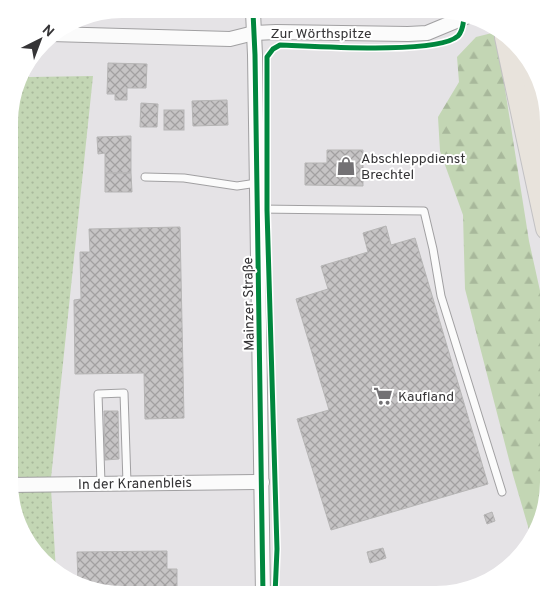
<svg xmlns="http://www.w3.org/2000/svg" width="557" height="604" font-family="Overpass,sans-serif">
	<style>
		.forest { fill: url(#forest-firs) }
		.garden { fill: url(#garden-dots) }
		.building { fill: url(#building-cross-hatch); stroke: #b6b5b5 }
		.lines { fill: none; stroke-linecap: round; stroke-linejoin: round }
		.service-casing { stroke: #a1a0a2; stroke-width: 9 }
		.minor-casing { stroke: #a1a0a2; stroke-width: 16 }
		.trunk-casing { stroke: #c2c1c3; stroke-width: 26 }
		.service { stroke: #fbfbfb; stroke-width: 7 }
		.minor { stroke: #fbfbfb; stroke-width: 14 }
		.trunk { stroke: #e8e3dc; stroke-width: 24 }
		.cycleway-casing { stroke: #fff; stroke-width: 8 }
		.cycleway { stroke: #00873e; stroke-width: 5 }
		.labels { text-anchor: middle; stroke-width: 4; stroke-linejoin: round; paint-order: stroke }
		.street-label { font-size: 14px; fill: #353436; stroke: #fff }
		.poi-label { font-size: 14px; fill: #353436; stroke: #fff; text-anchor: start }
	</style>
	<defs>
		<pattern id="forest-firs" width="22" height="20" patternUnits="userSpaceOnUse" patternTransform="scale(1.25)"><rect width="22" height="20" fill="#c3d6b4"/><path d="M5 1l3.5 6h-7zM16 11l3.5 6h-7z" fill="#a8b89b"/></pattern>
		<pattern id="garden-dots" width="8" height="8" patternUnits="userSpaceOnUse" patternTransform="scale(1.25)"><rect width="8" height="8" fill="#c3d6b4"/><path d="M2 2h.1M6 6h.1" fill="none" stroke="#a8b89b" stroke-width="1.8" stroke-linecap="round"/></pattern>
		<pattern id="building-cross-hatch" width="8" height="8" patternUnits="userSpaceOnUse" patternTransform="scale(1.25)"><rect width="8" height="8" fill="#c6c4c5"/><path d="M0 0l8 8M0 8l8-8" fill="none" stroke="#a2a0a1"/></pattern>
	</defs>
	<rect width="100%" height="100%" fill="#e5e3e6"/>
	<!-- forest -->
	<path class="forest" d="M496,32L529,241L548,327V489L532,540L513,475L465,289L463,215L440,151L438,117L459,82L457,57L476,37Z"/>
	<!-- garden -->
	<g class="garden">
		<path d="M29,68V77L93,76L51,478L9,477L11,100Z"/>
		<path d="M51,489L56,571L28,545L9,491Z"/>
	</g>
	<!-- building -->
	<g class="building">
		<path d="M108,63L147,64L146,88H127V100H115V94H107Z"/>
		<path d="M227,100L228,125L193,126L192,101Z"/>
		<path d="M141,103L158,104L157,127H140Z"/>
		<rect x="164" y="110" width="20" height="20"/>
		<path d="M131,136V173H105V153L98,154L97,137Z"/>
		<path d="M327,150H363V186L305,185V163H327Z"/>
		<path d="M105,173H131L132,192H105Z"/>
		<path d="M386,226L391,245L415,238L488,484L331,530L297,419L329,410L296,299L328,289L321,266L368,252L363,233Z"/>
		<path d="M180,227L184,418L145,419L144,373L75,374L74,300L81,299L80,252H90L89,229Z"/>
		<path d="M104,411H118L119,459L105,460Z"/>
		<path d="M492,512L495,521L487,524L484,515Z"/>
		<path d="M383,548L386,558L370,563L367,552Z"/>
		<path d="M167,551V569H177V589H167L168,595H114L78,584L77,552Z"/>
	</g>
	<g class="lines">
		<!-- service casing -->
		<g class="service-casing">
			<g id="service">
				<path d="M145,177L184,178L237,186L257,183"/>
				<path d="M258,209L424,211L433,249L441,296L502,492"/>
				<path d="M101,483L98,394L124,393L127,483"/>
			</g>
		</g>
		<!-- minor casing -->
		<g class="minor-casing">
			<g id="minor">
				<path d="M253,12L255,55L263,595"/>
				<path d="M51,34L230,39L254,33L276,32L408,34L427,33L468,16"/>
				<path d="M9,485L262,482"/>
			</g>
		</g>
		<!-- trunk casing -->
		<g class="trunk-casing">
			<g id="trunk">
				<path d="M507,37L548,228"/>
				<path d="M534,74L548,140"/>
			</g>
		</g>
		<!-- service -->
		<use href="#service" class="service"/>
		<!-- minor -->
		<use href="#minor" class="minor"/>
		<!-- trunk -->
		<use href="#trunk" class="trunk"/>
		<!-- cycleway casing -->
		<g class="cycleway-casing">
			<g id="cycleway">
				<path d="M253,12L255,55L263,595"/>
				<path d="M275,595L277,549L267,210V57L273,49L280,45C312,46 437,55 458,36C463,31 463,24 464,18"/>
			</g>
		</g>
		<!-- cycleway -->
		<use href="#cycleway" class="cycleway"/>
	</g>
	<!-- icons -->
	<defs>
		<g id="shop-bare" transform="scale(1.5)"><path d="M-5-2.5h2.3a2.7 3.5 0 0 1 5.4 0H5L5.5 6h-11ZM-1.5-2.5h3a1.5 2.3 0 0 0-3 0Z" fill="#737174" stroke="#fff" stroke-width="2.5" paint-order="stroke"/></g>
		<g id="supermarket-bare" transform="scale(1.5)"><path d="M-6-5.5h2.5l.6 2H6L4.5 2H-2.5L-4.4-4H-6ZM-1.5 3.2a1.3 1.3 0 1 0 .1 0ZM3 3.2a1.3 1.3 0 1 0 .1 0Z" fill="#737174" stroke="#fff" stroke-width="2.5" paint-order="stroke"/></g>
	</defs>
	<g fill-rule="evenodd">
		<use href="#shop-bare" x="346" y="166"/>
		<use href="#supermarket-bare" x="383" y="396"/>
	</g>
	<g class="labels">
		<!-- street labels -->
		<g class="street-label">
			<text x="321" y="38">Zur Wörthspitze</text>
			<text transform="translate(248 304) rotate(-91)" y="5">Mainzer Straße</text>
			<text transform="translate(135 483) rotate(-1)" y="5">In der Kranenbleis</text>
		</g>
		<!-- poi labels -->
		<g class="poi-label">
			<text x="361" y="163">Abschleppdienst<tspan x="361" dy="16">Brechtel</tspan></text>
			<text x="398" y="401">Kaufland</text>
		</g>
	</g>
	<!-- crop -->
	<path d="M0 0H557V604H0ZM122 18H436A104 104 0 0 1 540 122V482A104 104 0 0 1 436 586H122A104 104 0 0 1 18 482V122A104 104 0 0 1 122 18Z" fill="#fff" fill-rule="evenodd"/>
	<!-- north arrow -->
	<g transform="translate(40 40) rotate(42)" stroke="#ffffff" stroke-width="4" paint-order="stroke">
	<path d="M0-4L9 19L0 12L-9 19Z" fill="#353436"/>
	<text y="-8" font-size="14" font-weight="bold" text-anchor="middle" fill="#353436">N</text>
	</g>
</svg>
